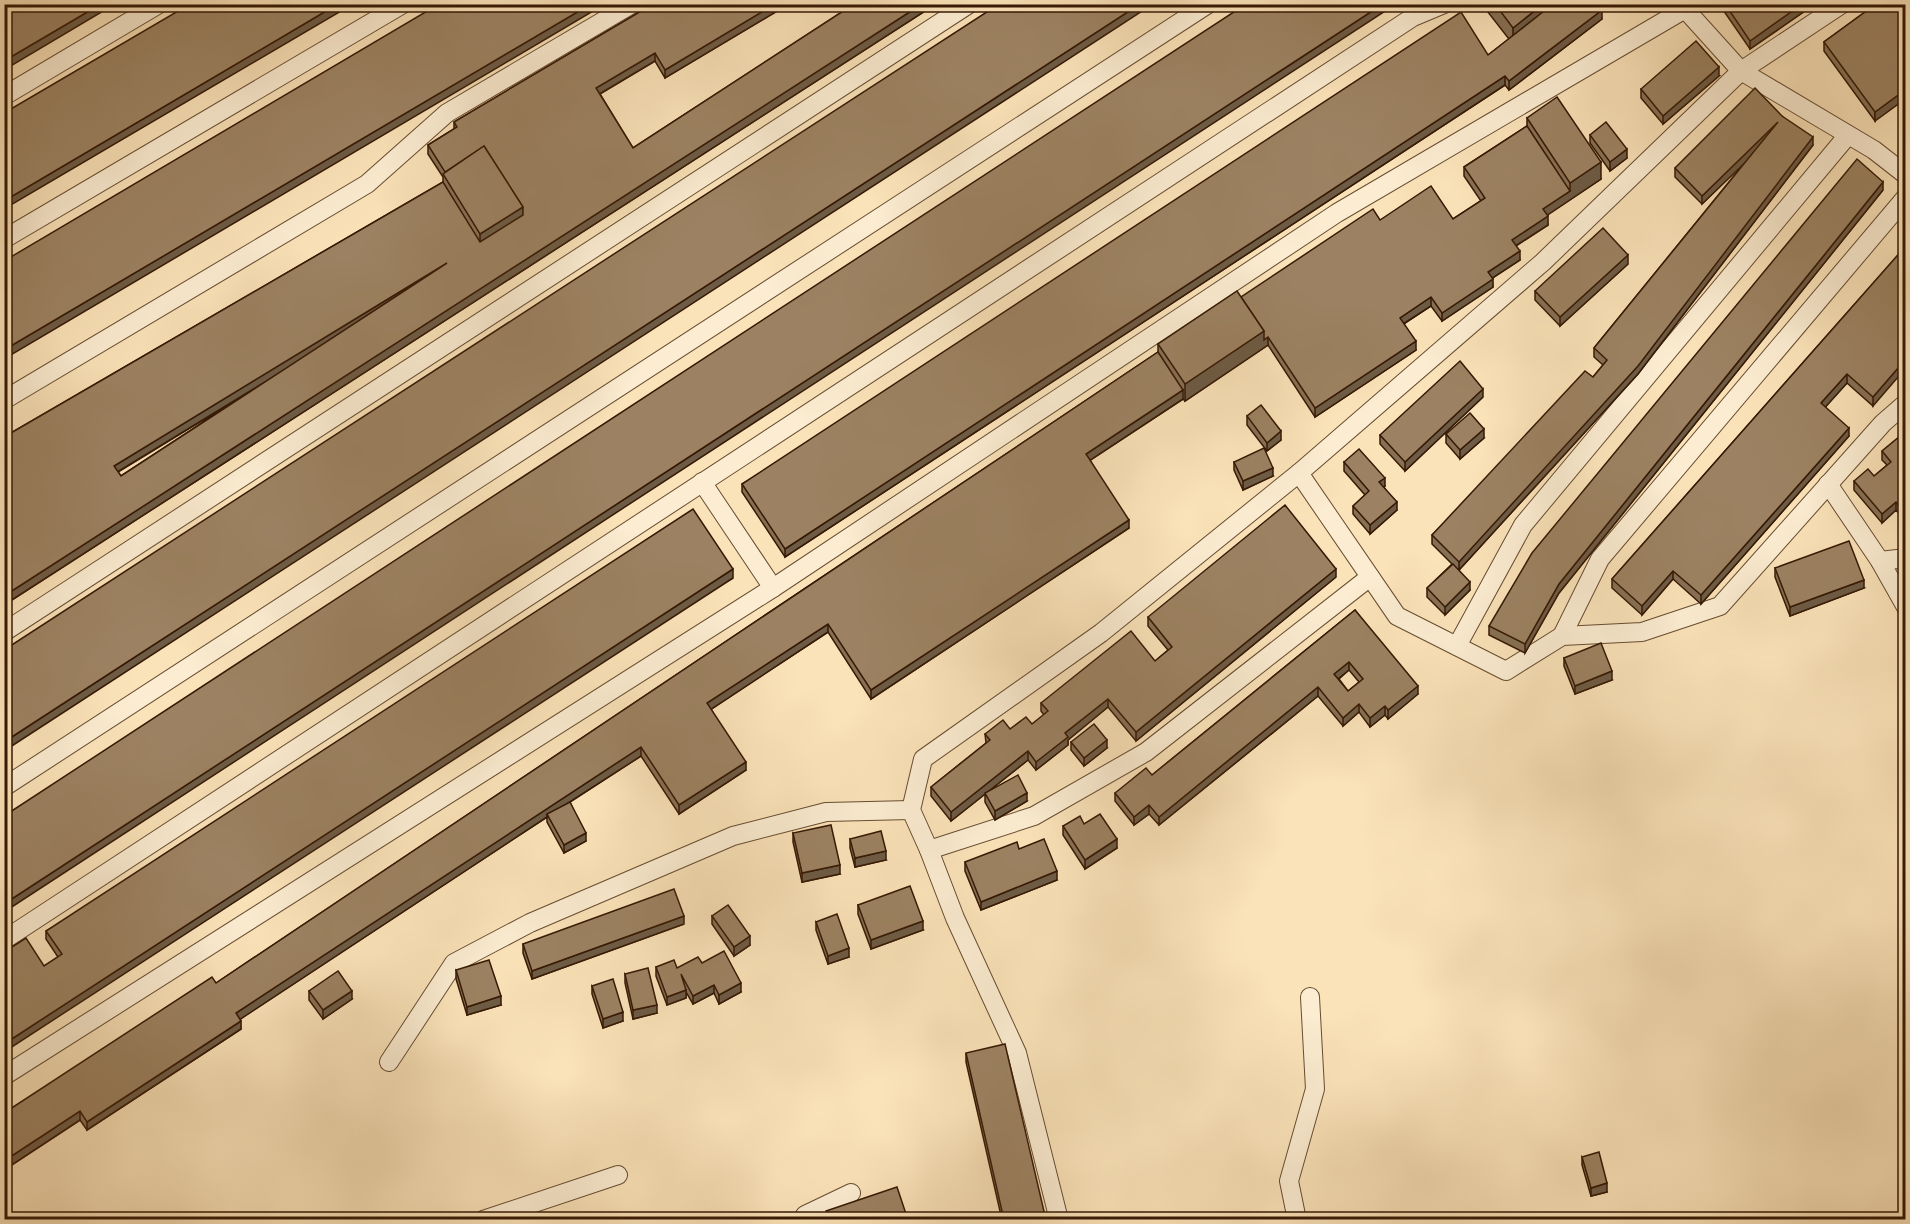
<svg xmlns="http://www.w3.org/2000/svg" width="1910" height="1224" font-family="'Old Standard TT',serif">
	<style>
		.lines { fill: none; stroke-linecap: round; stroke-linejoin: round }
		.lane-casing { stroke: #674c31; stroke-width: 20 }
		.lane { stroke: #fcedd2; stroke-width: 18 }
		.wall { fill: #867054; stroke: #361904; stroke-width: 1.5; fill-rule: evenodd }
		.shaded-wall { fill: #6d5b45; stroke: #361904; stroke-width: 1.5 }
		.building { fill: #9c8262; stroke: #361904; stroke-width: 1.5; fill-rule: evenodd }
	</style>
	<rect width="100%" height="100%" fill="#fbe3b9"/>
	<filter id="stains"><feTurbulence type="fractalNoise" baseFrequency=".00333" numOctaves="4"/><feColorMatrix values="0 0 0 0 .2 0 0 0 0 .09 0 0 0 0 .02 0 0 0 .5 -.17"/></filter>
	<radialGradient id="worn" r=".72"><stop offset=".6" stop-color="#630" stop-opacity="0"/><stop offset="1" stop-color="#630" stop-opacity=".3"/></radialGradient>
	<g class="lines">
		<!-- lane casing -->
		<g class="lane-casing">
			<g id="lane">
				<path d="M4,96L159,4"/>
				<path d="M4,239L403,4"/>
				<path d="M4,400L367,184L447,113L632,4"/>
				<path d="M1299,473L1397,616L1506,671L1562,636L1642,632L1720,606L1883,423L1906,403"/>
				<path d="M702,482L773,588"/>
				<path d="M1828,484L1880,561L1906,607"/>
				<path d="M1880,561L1906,558"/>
				<path d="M4,632L969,4"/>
				<path d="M1562,636L1600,559L1906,197"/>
				<path d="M1457,646L1523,525L1848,135"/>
				<path d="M4,787L1208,4"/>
				<path d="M929,850L1034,816L1146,752L1370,577"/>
				<path d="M4,940L1413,17L1444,4"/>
				<path d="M389,1062L454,963L530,923L733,836L826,812L911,810"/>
				<path d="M4,1076L773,588L1337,213L1685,9L1741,71L1874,150L1906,175"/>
				<path d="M483,1220L618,1175"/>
				<path d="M806,1220L805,1215L851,1193"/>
				<path d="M1059,1220L1017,1053L955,918L929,850L911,810L923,759L1101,633L1299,473L1543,262L1741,71L1842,4"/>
				<path d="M1297,1220L1289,1181L1315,1089L1310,997"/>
			</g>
		</g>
		<!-- lane -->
		<use href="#lane" class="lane"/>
	</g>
	<!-- wall -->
	<g class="wall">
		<path d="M653,4H789L665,78L655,61L600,94L633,148L854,4H936L4,605V437L443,182V177L428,154V145L454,129V122ZM249,392L121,476L118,472Z"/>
		<path d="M1484,4H1598L1602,19L1509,90L1505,85L785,557L742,492V484L1488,55L1509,39L1484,7Z"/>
		<path d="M1719,4H1815L1750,49Z"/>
		<path d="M1876,4L1875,121L1824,51V42Z"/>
		<path d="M1719,76L1663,124L1641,98V89Z"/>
		<path d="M1782,116L1813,145L1638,374L1459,570L1470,590L1445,615L1427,597V588L1452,564L1432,544V535L1593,377L1603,365L1594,357V348L1746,161L1702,204L1675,177V168Z"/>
		<path d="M1527,118L1601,179L1547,215L1548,225L1516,246L1520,260L1492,278L1493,287L1442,321L1431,306L1404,324L1416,350L1315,417L1268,345L1185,401L1183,399L1090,460L1129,528L871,699L828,632L711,709L746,770L679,814L641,756L570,802L586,841L564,853L547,822V817L240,1019L241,1029L87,1130L80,1120L4,1170V1113L216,983L1158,352V344L1380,220L1453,219L1481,201L1464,176V167L1527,126Z"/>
		<path d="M1590,135L1627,158L1610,171L1590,143Z"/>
		<path d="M1883,190L1559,593L1525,653L1489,635V626Z"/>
		<path d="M1905,247L1873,406L1847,383L1825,407L1849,436L1701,604L1673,579L1642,615L1612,588V579Z"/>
		<path d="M1628,264L1560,326L1535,300V291Z"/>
		<path d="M1483,397L1405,471L1380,444V435Z"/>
		<path d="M1247,416L1281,440L1267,451L1247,425Z"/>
		<path d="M1905,432V521L1896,510L1882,523L1854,490V481L1874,476L1887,465L1882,460V451Z"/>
		<path d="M1446,434L1484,438L1460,459L1446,443Z"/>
		<path d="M1234,462L1273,476L1243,490L1234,470Z"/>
		<path d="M1344,462L1385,486L1384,487L1397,510L1370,534L1353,514V506L1365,495L1344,471Z"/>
		<path d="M1775,568L1864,588L1790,616L1775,577Z"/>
		<path d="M1336,577L1136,741L1108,707L1068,740V745L1036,770L1028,760L990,790L1027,801L995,820L985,802V794L951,821L931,796V787L986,743L985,734L1032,724L1044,715L1041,711V703L1155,661L1168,650L1148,626V617Z"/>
		<path d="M733,578L44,966L58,957L46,939V931Z"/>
		<path d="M1355,610L1418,694L1388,719L1385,715L1370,727L1359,712L1343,726L1318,696L1159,825L1149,814L1134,825L1115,801V793L1152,775ZM1349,670L1359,682L1348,691L1339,679Z"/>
		<path d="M1905,636V655L1902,646V638Z"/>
		<path d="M1564,658L1612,680L1575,694L1564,666Z"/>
		<path d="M1071,742L1107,748L1084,766L1071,750Z"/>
		<path d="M1084,824L1117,848L1085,869L1063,835V826Z"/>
		<path d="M793,833L840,874L802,882L793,842Z"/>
		<path d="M850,839L886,860L855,867L850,848Z"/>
		<path d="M1019,849L1057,880L981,910L965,871V862Z"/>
		<path d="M858,905L923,930L871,949L858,914Z"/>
		<path d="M712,916L750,945L734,956L712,924Z"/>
		<path d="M816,922L849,957L828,964L816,930Z"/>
		<path d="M684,924L532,979L523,953V944Z"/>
		<path d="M702,963L741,992L719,1004L714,993L693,1004L686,992V998L667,1005L656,976V967L677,968Z"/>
		<path d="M456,970L501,1005L467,1015L456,979Z"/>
		<path d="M625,974L657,1013L633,1019L625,983Z"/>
		<path d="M592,986L623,1021L603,1028L592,994Z"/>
		<path d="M309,991L352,999L323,1019L309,1000Z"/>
		<path d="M966,1053L1046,1220H1002L966,1062Z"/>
		<path d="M1582,1157L1607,1192L1591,1196L1582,1165Z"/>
	</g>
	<!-- shaded-wall -->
	<g class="shaded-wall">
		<path d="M101,4H115L4,70V61Z"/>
		<path d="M338,4H353L4,209V201Z"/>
		<path d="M591,4H605L4,359V350Z"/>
		<path d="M775,4H789L665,78V70Z"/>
		<path d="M922,4H936L4,605V596Z"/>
		<path d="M1140,4H1153L4,751V742Z"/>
		<path d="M1383,4H1396L4,912V904Z"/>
		<path d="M1543,4H1564L1513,44V28Z"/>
		<path d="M1802,4H1815L1750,49V41Z"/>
		<path d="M1602,10V19L1509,90V81Z"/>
		<path d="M655,53V61L596,96V88Z"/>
		<path d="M1719,67V76L1663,124V116Z"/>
		<path d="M1505,76V85L785,557V549Z"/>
		<path d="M1905,90V99L1875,121V112Z"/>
		<path d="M1778,122V131L1702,204V196Z"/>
		<path d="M1813,137V145L1638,374L1459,570V562Z"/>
		<path d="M1627,149V158L1610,171V162Z"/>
		<path d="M1601,162V179L1543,218V209L1570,191V183Z"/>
		<path d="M1883,182V190L1559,593L1525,653V644L1559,584Z"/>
		<path d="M523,207V224L480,251V234Z"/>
		<path d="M1548,216V225L1512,248V240Z"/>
		<path d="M1520,251V260L1488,281V272Z"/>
		<path d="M1628,255V264L1560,326V317Z"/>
		<path d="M447,263V271L114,474V466Z"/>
		<path d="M1493,279V287L1442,321V313Z"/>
		<path d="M1431,297V306L1400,326V318Z"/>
		<path d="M1264,331L1268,337V345L1185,401V384Z"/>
		<path d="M1416,341V350L1315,417V408Z"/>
		<path d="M1905,360V369L1873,406V397Z"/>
		<path d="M1847,374V383L1821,412V403Z"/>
		<path d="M1483,389V397L1405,471V462Z"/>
		<path d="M1183,390V399L1086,463V454Z"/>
		<path d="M1849,428V436L1701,604V595Z"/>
		<path d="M1484,429V438L1460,459V450Z"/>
		<path d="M1281,431V440L1267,451V443Z"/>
		<path d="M1273,468V476L1243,490V481Z"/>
		<path d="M1385,478V486L1379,490V482Z"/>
		<path d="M1397,502V510L1370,534V525Z"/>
		<path d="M1896,502V510L1882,523V514Z"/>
		<path d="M1129,520V528L871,699V690Z"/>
		<path d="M733,569V578L4,1052V1044Z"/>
		<path d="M1336,569V577L1136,741V732Z"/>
		<path d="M1673,571V579L1642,615V606Z"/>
		<path d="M1864,580V588L1790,616V607Z"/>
		<path d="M1470,582V590L1445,615V607Z"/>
		<path d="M828,624V632L707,712V703Z"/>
		<path d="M1349,662V670L1334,682V674Z"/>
		<path d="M1612,671V680L1575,694V686Z"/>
		<path d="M1418,686V694L1388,719V710Z"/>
		<path d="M1318,687V696L1159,825V817Z"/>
		<path d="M1108,699V707L1068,740V745L1036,770V762L1065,733Z"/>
		<path d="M1359,704V712L1343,726V718Z"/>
		<path d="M1385,706V715L1370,727V718Z"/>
		<path d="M1107,740V748L1084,766V758Z"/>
		<path d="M641,747V756L548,816L547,814V817L236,1022V1013Z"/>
		<path d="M1028,751V760L951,821V812Z"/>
		<path d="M746,762V770L679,814V805Z"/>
		<path d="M1027,793V801L995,820V811Z"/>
		<path d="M1149,805V814L1134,825V817Z"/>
		<path d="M586,833V841L564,853V845Z"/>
		<path d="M1117,839V848L1085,869V860Z"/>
		<path d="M886,851V860L855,867V858Z"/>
		<path d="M840,865V874L802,882V873Z"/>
		<path d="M1057,871V880L981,910V902Z"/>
		<path d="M684,916V924L532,979V971Z"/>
		<path d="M923,921V930L871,949V940Z"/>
		<path d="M750,936V945L734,956V947Z"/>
		<path d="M849,948V957L828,964V956Z"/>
		<path d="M741,983V992L719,1004V995Z"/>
		<path d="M714,985V993L693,1004V996Z"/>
		<path d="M686,990V998L667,1005V997Z"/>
		<path d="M352,991V999L323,1019V1010Z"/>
		<path d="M501,996V1005L467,1015V1007Z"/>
		<path d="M657,1005V1013L633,1019V1010Z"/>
		<path d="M623,1012V1021L603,1028V1019Z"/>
		<path d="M241,1021V1029L87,1130V1122Z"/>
		<path d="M80,1111V1120L4,1170V1161Z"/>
		<path d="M1607,1183V1192L1591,1196V1188Z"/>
	</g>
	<!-- building -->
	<g class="building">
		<path d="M4,4H101L4,61Z"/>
		<path d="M190,4H338L4,201V113Z"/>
		<path d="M439,4H591L4,350V261Z"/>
		<path d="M653,4H775L665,70L655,53L596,88L633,148L854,4H922L4,596V437L443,182L480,242L523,215V207L484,146L445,172L428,145L457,127L454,122ZM447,263L121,476L114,466Z"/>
		<path d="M999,4H1140L4,742V650Z"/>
		<path d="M1246,4H1383L4,904V816Z"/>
		<path d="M1495,4H1543L1513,28Z"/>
		<path d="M1553,4H1598L1602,10L1509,81L1505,76L785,549L742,484L1461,12L1488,55Z"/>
		<path d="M1725,4H1802L1750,41Z"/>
		<path d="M1876,4H1905V90L1875,112L1824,42Z"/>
		<path d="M1696,41L1719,67L1663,116L1641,89Z"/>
		<path d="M1755,88L1782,116L1813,137L1638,366L1459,562L1432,535L1585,371L1593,377L1607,360L1594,348L1778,122L1702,196L1675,168Z"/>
		<path d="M1557,97L1601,162L1570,183L1527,118Z"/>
		<path d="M1606,122L1627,149L1610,162L1590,135Z"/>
		<path d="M1527,126L1570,191L1543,209L1548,216L1512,240L1520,251L1488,272L1493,279L1442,313L1431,297L1400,318L1416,341L1315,408L1268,337L1264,340V331L1241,297L1373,209L1380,220L1431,186L1453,219L1485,198L1464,167Z"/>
		<path d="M484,146L523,207L480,234L443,174Z"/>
		<path d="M1857,159L1883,182L1559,584L1525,644L1489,626L1532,553Z"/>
		<path d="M1603,228L1628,255L1560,317L1535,291Z"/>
		<path d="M1905,247V360L1873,397L1847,374L1821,403L1849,428L1701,595L1673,571L1642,606L1612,579Z"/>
		<path d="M1237,291L1264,331L1185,384L1158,344Z"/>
		<path d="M1158,352L1183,390L1086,454L1129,520L871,690L828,624L707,703L746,762L679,805L641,747L236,1013L241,1021L87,1122L80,1111L4,1161V1113L212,977L216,983Z"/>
		<path d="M1460,361L1483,389L1405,462L1380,435Z"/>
		<path d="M1261,405L1281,431L1267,443L1247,416Z"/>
		<path d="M1470,413L1484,429L1460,450L1446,434Z"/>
		<path d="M1905,432V513L1896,502L1882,514L1854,481L1868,469L1874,476L1891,462L1882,451Z"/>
		<path d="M1264,448L1273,468L1243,481L1234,462Z"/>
		<path d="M1359,449L1385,478L1379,482L1397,502L1370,525L1353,506L1369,491L1344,462Z"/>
		<path d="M1285,505L1336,569L1136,732L1108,699L1065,733L1068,737L1036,762L1028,751L951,812L931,787L990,740L985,734L1003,720L1010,729L1026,717L1032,724L1048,711L1041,703L1131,631L1155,661L1172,647L1148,617Z"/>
		<path d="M693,509L733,569L4,1044V952L26,938L44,966L62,954L46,931Z"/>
		<path d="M1849,541L1864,580L1790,607L1775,568Z"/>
		<path d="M1453,564L1470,582L1445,607L1427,588Z"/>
		<path d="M1355,610L1418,686L1388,710L1385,706L1370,718L1359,704L1343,718L1318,687L1159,817L1149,805L1134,817L1115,793L1146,768L1152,775ZM1349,662L1363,679L1348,691L1334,674Z"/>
		<path d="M1905,636V647L1902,638Z"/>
		<path d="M1601,643L1612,671L1575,686L1564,658Z"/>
		<path d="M1094,724L1107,740L1084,758L1071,742Z"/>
		<path d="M1018,775L1027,793L995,811L985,793Z"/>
		<path d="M570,802L586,833L564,845L547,814Z"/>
		<path d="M1100,814L1117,839L1085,860L1063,826L1080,816L1084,824Z"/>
		<path d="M831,825L840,865L802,873L793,833Z"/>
		<path d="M881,831L886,851L855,858L850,839Z"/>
		<path d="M1044,839L1057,871L981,902L965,862L1017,842L1019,849Z"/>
		<path d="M910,886L923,921L871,940L858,905Z"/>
		<path d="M674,889L684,916L532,971L523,944Z"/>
		<path d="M728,905L750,936L734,947L712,916Z"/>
		<path d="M837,914L849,948L828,956L816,922Z"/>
		<path d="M724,951L741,983L719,995L714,985L693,996L681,974L686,990L667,997L656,967L674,960L677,968L698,957L702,963Z"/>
		<path d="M489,960L501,996L467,1007L456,970Z"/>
		<path d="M648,968L657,1005L633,1010L625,974Z"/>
		<path d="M338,971L352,991L323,1010L309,991Z"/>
		<path d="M613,979L623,1012L603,1019L592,986Z"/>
		<path d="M1005,1044L1046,1220H1004L966,1053Z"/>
		<path d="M1599,1152L1607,1183L1591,1188L1582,1157Z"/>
		<path d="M897,1187L908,1220H829L826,1211Z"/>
	</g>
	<!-- margin -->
	<rect width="1910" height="1224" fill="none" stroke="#fbe3b9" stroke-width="24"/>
	<rect x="6" y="6" width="1898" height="1212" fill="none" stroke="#361904" stroke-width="3"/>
	<rect x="12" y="12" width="1886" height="1200" fill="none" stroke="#361904" stroke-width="1.5"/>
	<rect width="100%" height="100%" filter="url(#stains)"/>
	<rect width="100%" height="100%" fill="url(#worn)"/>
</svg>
